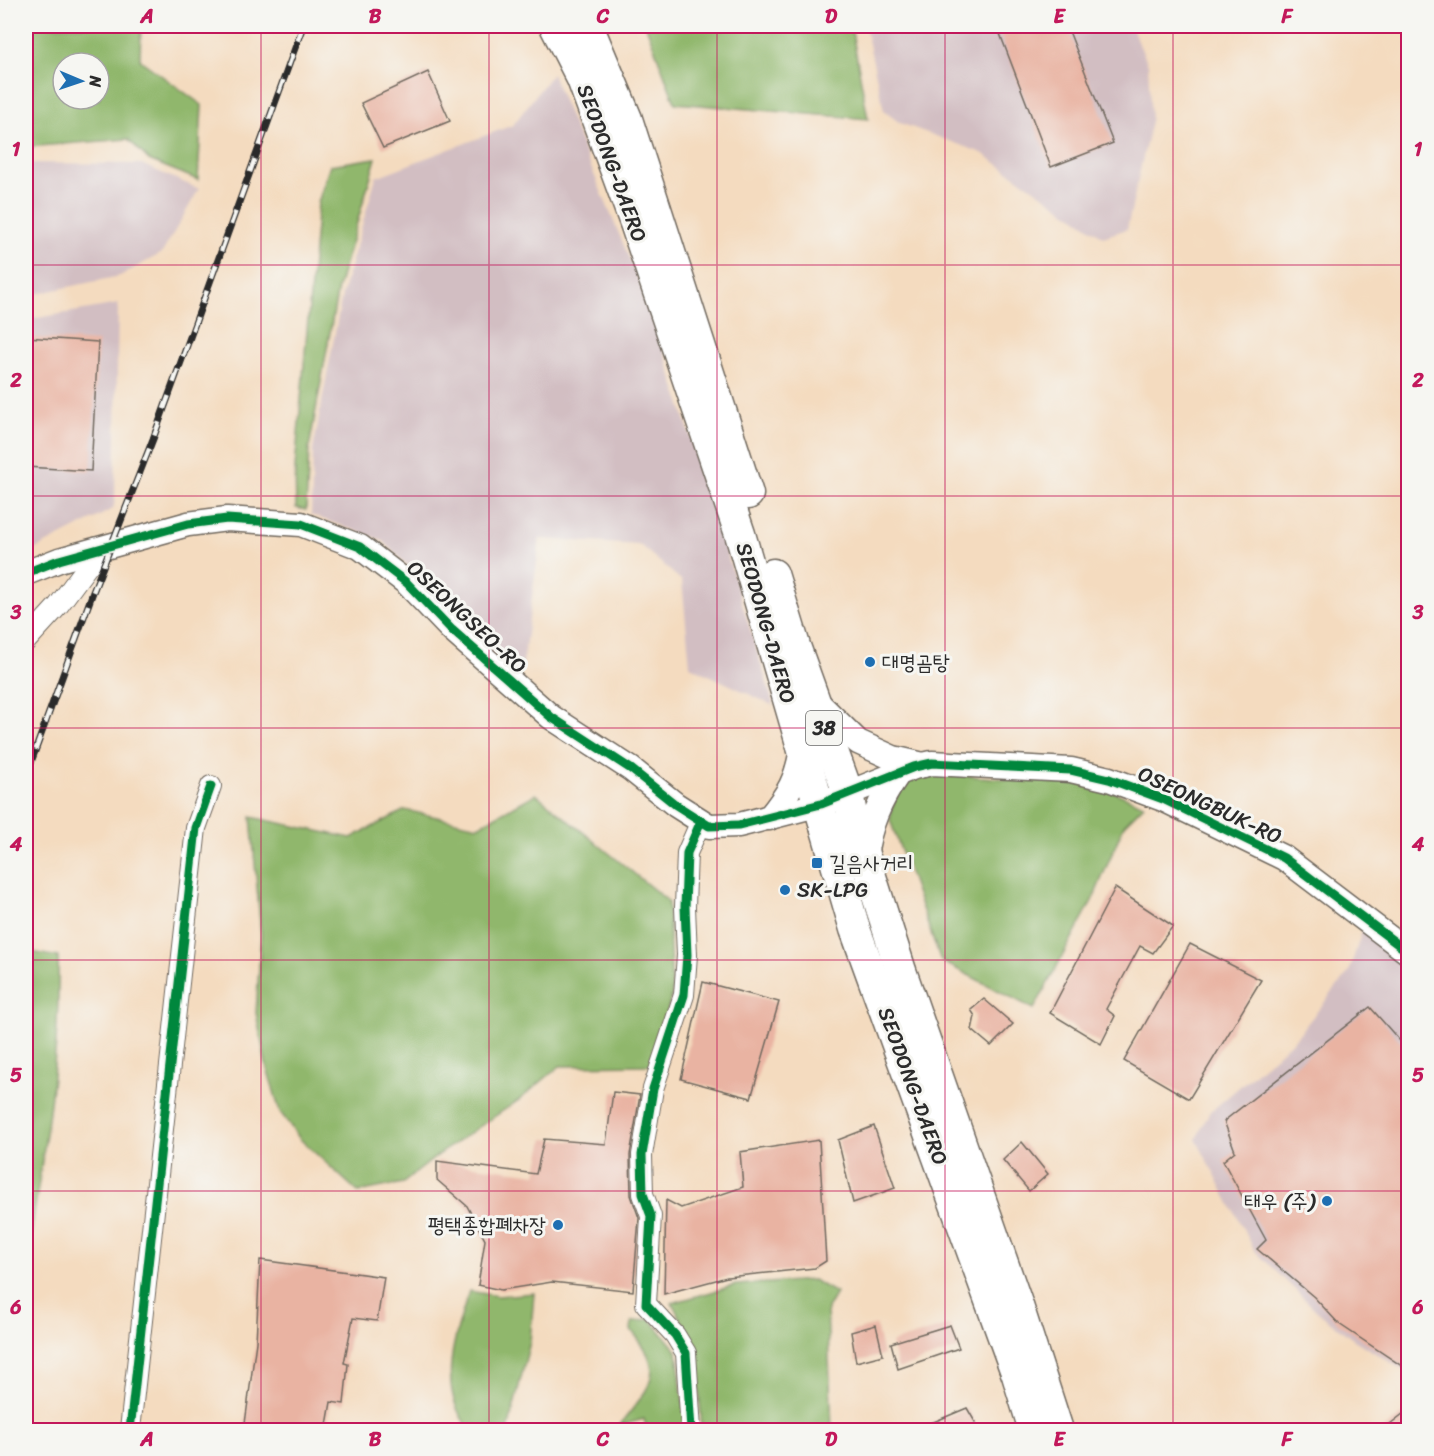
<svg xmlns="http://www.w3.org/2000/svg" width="1434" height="1456" font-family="Sriracha,'Poor Story',sans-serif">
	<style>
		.industrial { fill: #d2bec2 }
		.forest { fill: #90b76c; stroke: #5e714c; stroke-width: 1.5; fill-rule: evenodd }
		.building { fill: #e9b3a2 }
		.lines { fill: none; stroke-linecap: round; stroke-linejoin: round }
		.minor-casing { stroke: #71695f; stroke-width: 22 }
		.tertiary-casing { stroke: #71695f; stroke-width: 27 }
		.primary-casing { stroke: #71695f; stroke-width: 33 }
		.minor { stroke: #fff; stroke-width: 20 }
		.tertiary { stroke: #fff; stroke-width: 24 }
		.primary { stroke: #fff; stroke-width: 30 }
		.rail-casing { stroke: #2b2b2b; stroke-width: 7 }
		.rail { stroke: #f6f6f2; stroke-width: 4.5; stroke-dasharray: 14; stroke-linecap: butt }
		.cycleway-casing { stroke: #f6f6f2; stroke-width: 13 }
		.cycleway { stroke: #00873e; stroke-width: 9 }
		.grid { fill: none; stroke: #c2185b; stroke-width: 1.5; stroke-opacity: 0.55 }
		.poi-dot { fill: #1f6fb2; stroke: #f6f6f2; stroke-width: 2 }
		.labels { text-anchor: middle; stroke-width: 6; stroke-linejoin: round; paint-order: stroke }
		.shield { fill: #f6f6f2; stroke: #686867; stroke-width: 1.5 }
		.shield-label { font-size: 20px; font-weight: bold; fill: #2b2b2b }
		.street-label { font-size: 21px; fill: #2b2b2b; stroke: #f6f6f2 }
		.poi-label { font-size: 21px; fill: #2b2b2b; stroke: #f6f6f2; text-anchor: start }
		.neatline { fill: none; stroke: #c2185b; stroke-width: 2 }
		.grid-label { font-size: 20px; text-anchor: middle; font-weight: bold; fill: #c2185b }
	</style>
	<rect width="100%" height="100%" fill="#f6f6f2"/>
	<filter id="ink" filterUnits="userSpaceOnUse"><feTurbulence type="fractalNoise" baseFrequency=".0167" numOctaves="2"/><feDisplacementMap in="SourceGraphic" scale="12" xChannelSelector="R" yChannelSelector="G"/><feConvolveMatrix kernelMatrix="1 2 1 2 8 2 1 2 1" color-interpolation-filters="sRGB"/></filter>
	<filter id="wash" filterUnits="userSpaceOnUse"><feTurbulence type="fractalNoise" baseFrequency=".008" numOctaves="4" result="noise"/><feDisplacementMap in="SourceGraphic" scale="24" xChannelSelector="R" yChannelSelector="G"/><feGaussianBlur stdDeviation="1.35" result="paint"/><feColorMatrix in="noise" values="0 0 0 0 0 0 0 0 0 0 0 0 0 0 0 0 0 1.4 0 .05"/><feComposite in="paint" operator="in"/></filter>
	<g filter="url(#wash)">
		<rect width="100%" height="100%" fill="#f4dbbf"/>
		<!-- industrial -->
		<g class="industrial">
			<path d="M865,26H1131L1148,64L1151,121L1127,229L1103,237L982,153L900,123L884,111Z"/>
			<path d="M552,74L653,315L774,706L690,666L682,581L640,545L540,539L523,663L510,672L467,625L382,540L311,515L313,450L342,295L376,177L513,125Z"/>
			<path d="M26,163L141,164L199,189L162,253L120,276L26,296Z"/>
			<path d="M118,304L115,500L113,509L26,554V320Z"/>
			<path d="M1363,928L1408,969V1373L1354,1340L1319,1313L1255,1251L1196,1139L1209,1113L1294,1040L1349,972Z"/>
		</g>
		<!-- forest -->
		<g class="forest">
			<path d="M26,26H141L140,60L202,105L198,180L149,160L128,139L26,147ZM63,63H99V99H63Z"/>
			<path d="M646,26H851L868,119L675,103Z"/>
			<path d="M376,158L338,288L309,448L306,510L296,508L295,468L318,203L330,165Z"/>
			<path d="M928,773L1100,786L1144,805L1124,825L1093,899L1034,1009L941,961L890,820C895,789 900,784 928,773Z"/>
			<path d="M536,794L668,901L672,995L651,1065L560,1066L519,1100L442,1152L403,1183L358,1192L300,1139L280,1112L266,1064L256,1013L261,935L251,817L351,838L405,810L478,826Z"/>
			<path d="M26,951L58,957C61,1061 42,1161 26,1264Z"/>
			<path d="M813,1280L836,1293L827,1309L832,1430H702L696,1347L672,1303L736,1285Z"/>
			<path d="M469,1291L498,1296L534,1293L530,1342L508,1430H470C435,1388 455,1337 469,1291Z"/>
			<path d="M650,1319L677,1351L686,1430H647L644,1419L619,1426C649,1387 669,1374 631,1330L632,1322Z"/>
		</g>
		<g id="blocks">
			<!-- building -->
			<g class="building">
				<path d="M997,26H1067L1113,143L1051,167Z"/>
				<path d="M428,72L450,121L383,148L361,103Z"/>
				<path d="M26,337L98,342L91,471L26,467Z"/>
				<path d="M1115,888L1173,926L1153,953L1140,946L1106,1009L1115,1016L1101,1044L1050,1013Z"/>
				<path d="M1190,944L1261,980L1189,1099L1124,1061Z"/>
				<path d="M703,982L779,1002L751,1098L681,1079Z"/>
				<path d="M984,999L1013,1024L991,1046L972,1030L975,1016L971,1010Z"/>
				<path d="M1370,1007L1408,1050V1370L1339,1324L1314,1297L1257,1249L1266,1240L1223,1161L1235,1151L1224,1121Z"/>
				<path d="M613,1092L640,1095L630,1155L631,1195L639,1218L633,1291L552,1282L501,1290L478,1285L485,1240L467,1206L437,1180V1161L536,1174L544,1139L606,1144Z"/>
				<path d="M874,1126L895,1188L853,1203L838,1140Z"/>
				<path d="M819,1140L826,1261L815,1268L727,1277L664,1294L666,1200L681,1208L743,1187L740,1152Z"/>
				<path d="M1022,1142L1048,1174L1029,1191L1003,1160Z"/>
				<path d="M260,1260L384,1277L377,1321L353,1318L344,1363L348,1364L344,1404L331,1402L326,1431H244L256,1342Z"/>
				<path d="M876,1325L883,1355L856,1362L851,1332Z"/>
				<path d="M950,1325L959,1348L898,1369L891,1343Z"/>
				<path d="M967,1408L978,1427L970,1431H912Z"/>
				<path d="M1408,1410V1431H1381Z"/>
			</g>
		</g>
	</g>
	<g filter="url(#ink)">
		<use href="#blocks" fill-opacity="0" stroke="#71695f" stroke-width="1.5"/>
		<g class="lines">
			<!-- minor casing -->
			<g class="minor-casing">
				<g id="minor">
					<path d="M26,641L58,606L101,548"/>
					<path d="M130,1430L196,828L211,786"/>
					<path d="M691,1430L686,1353L675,1335L646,1304L651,1216L643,1194L642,1155L653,1089L684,995L687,955L685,907L687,853L701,821"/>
				</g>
			</g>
			<!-- tertiary casing -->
			<g class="tertiary-casing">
				<g id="tertiary">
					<path d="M26,573L59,560L188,524L227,519L301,524L360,547L407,583L452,630L551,717L631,769L676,805L709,826L739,825L821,804L914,767L932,763L1071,770L1109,779L1163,799L1284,858L1408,952"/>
					<path d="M815,700L858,742L893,758L923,765"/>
					<path d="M769,818C789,793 797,780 802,749"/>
					<path d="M865,857C869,825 880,800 898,774"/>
				</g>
			</g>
			<!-- primary casing -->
			<g class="primary-casing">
				<g id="primary">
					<path d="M555,26L582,79L635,223L740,534L855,929L1017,1375L1034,1430"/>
					<path d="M588,26L627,119L748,494"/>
					<path d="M773,574L795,646L848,793L853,820L901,971L1019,1309L1058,1430"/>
				</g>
			</g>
			<!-- minor -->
			<use href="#minor" class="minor"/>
			<!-- tertiary -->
			<use href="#tertiary" class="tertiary"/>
			<!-- primary -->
			<use href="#primary" class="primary"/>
			<!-- rail casing -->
			<g class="rail-casing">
				<path id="rail" d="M26,776L93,592L153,439L303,26"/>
			</g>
			<!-- rail -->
			<use href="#rail" class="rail"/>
			<!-- cycleway casing -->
			<g class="cycleway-casing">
				<g id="cycleway">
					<path d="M26,573L59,560L188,524L227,519L301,524L360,547L407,583L452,630L551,717L631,769L676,805L709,826L739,825L821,804L914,767L932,763L1071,770L1109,779L1163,799L1284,858L1408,952"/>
					<path d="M130,1430L196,828L211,786"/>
					<path d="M691,1430L686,1353L675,1335L646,1304L651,1216L643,1194L642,1155L653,1089L684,995L687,955L685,907L687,853L701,821"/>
				</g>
			</g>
			<!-- cycleway -->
			<use href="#cycleway" class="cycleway"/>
		</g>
	</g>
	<!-- grid -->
	<path class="grid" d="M261,26V1430M489,26V1430M717,26V1430M945,26V1430M1173,26V1430M26,265H1408M26,496H1408M26,728H1408M26,960H1408M26,1191H1408"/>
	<!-- markers -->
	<g class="poi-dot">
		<circle cx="870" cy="662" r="6"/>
		<rect x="811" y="857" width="12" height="12" rx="3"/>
		<circle cx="785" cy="890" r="6"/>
		<circle cx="1327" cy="1201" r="6"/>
		<circle cx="558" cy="1225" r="6"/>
	</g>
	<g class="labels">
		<!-- shield labels -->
		<rect class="shield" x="806" y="711" width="36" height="34" rx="4.5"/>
		<g class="shield-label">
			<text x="824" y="735">38</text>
		</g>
		<!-- street labels -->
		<g class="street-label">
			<text transform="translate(612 163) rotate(70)" y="7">SEODONG-DAERO</text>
			<text transform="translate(467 617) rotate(43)" y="7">OSEONGSEO-RO</text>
			<text transform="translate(766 623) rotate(74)" y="7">SEODONG-DAERO</text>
			<text transform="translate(1210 805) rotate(25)" y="7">OSEONGBUK-RO</text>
			<text transform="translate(913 1086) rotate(70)" y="7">SEODONG-DAERO</text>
		</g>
		<!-- poi labels -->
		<g class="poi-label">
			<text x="882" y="669">대명곰탕</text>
			<text x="829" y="870">길음사거리</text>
			<text x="797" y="897">SK-LPG</text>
			<text x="1315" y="1208" text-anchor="end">태우 (주)</text>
			<text x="546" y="1232" text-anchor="end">평택종합폐차장</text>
		</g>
	</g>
	<!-- margin -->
	<rect width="1434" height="1456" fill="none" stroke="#f6f6f2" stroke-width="66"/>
	<!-- north arrow -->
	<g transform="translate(81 81) rotate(92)"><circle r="28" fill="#f6f6f2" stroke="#a5a5a2" stroke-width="1.5"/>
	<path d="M0-4.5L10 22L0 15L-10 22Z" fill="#1f6fb2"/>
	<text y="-9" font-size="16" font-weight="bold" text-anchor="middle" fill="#2b2b2b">N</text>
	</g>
	<rect x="33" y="33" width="1368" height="1390" class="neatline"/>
	<g class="grid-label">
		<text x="147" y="23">A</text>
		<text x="375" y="23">B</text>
		<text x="603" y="23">C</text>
		<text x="831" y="23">D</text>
		<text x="1059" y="23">E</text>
		<text x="1287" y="23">F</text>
		<text x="16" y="156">1</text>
		<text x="1418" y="156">1</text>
		<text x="16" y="387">2</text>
		<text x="1418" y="387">2</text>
		<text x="16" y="619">3</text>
		<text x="1418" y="619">3</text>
		<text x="16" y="851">4</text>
		<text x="1418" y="851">4</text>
		<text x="16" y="1082">5</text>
		<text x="1418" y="1082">5</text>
		<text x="16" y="1314">6</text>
		<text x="1418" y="1314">6</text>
		<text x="147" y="1446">A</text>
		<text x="375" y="1446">B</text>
		<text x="603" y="1446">C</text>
		<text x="831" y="1446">D</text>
		<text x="1059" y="1446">E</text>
		<text x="1287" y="1446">F</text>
	</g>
</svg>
